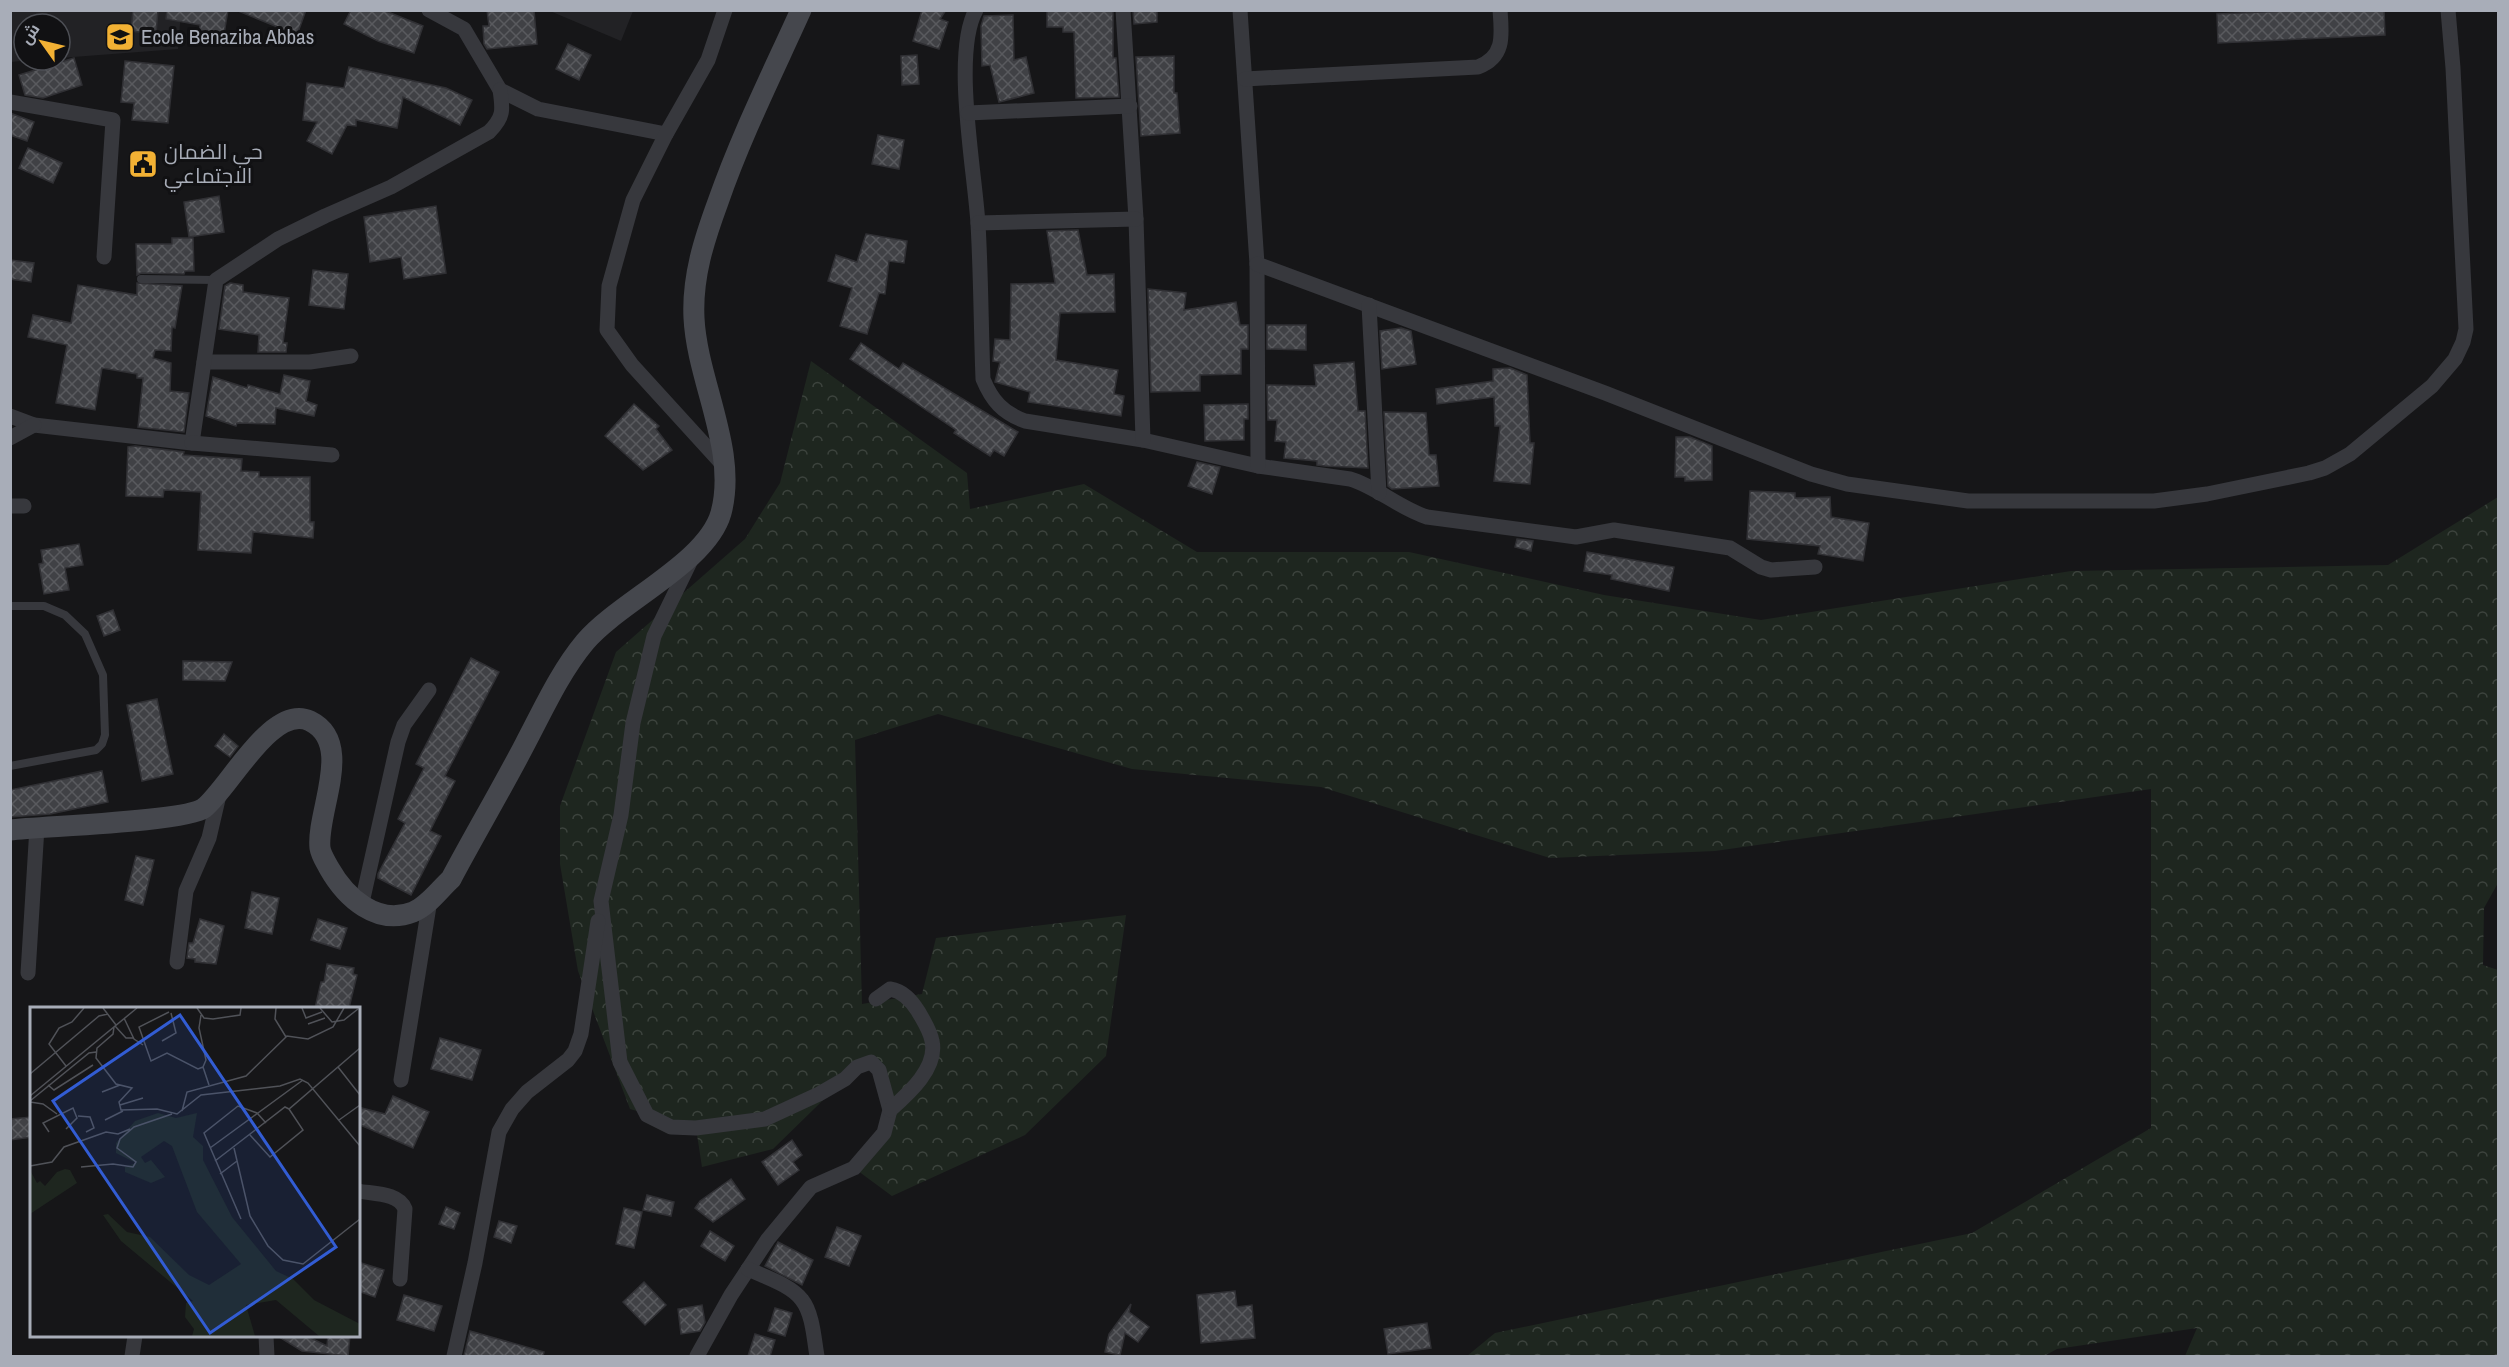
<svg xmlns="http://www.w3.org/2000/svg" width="2509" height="1367" font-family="'Archivo Narrow',Cairo,sans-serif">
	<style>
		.built { fill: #222225 }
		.forest { fill: url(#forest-crowns) }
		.building { fill: url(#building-cross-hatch); stroke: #303034; stroke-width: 1.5 }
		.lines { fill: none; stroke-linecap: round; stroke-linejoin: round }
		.service { stroke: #37383d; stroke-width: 8 }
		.minor { stroke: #37383d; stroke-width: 15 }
		.secondary { stroke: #45474d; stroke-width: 21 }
		.labels { text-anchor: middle; stroke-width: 6; stroke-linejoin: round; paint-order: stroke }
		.poi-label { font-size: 21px; fill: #a8adb8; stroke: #111113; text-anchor: start }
		.inset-road { fill: none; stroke: #505258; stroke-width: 1.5 }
		.view { fill: #325cd3; fill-opacity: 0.15; stroke: #325cd3; stroke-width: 3 }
		.inset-edge { fill: none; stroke: #a8adb8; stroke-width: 3 }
	</style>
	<defs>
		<pattern id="forest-crowns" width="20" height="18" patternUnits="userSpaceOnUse" patternTransform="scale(1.5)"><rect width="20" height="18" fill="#1e261f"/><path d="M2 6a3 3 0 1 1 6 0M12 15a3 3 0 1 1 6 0" fill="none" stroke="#3c433d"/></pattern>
		<pattern id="building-cross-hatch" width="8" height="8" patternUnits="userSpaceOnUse" patternTransform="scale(1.5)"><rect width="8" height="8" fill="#404145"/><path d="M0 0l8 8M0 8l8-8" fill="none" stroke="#595a5e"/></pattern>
	</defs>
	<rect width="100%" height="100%" fill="#161618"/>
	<!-- built -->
	<g class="built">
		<path d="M11,11H181L178,49L60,58V24H24V60H31L11,62Z"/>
		<path d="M550,11L633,10V11L621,41Z"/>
	</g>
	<!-- forest -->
	<path class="forest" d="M811,361L967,473L970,509L1084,484L1197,552H1409L1604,595L1761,620L2071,571L2388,565L2498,497V883L2484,908L2483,965L2498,970V1356H2185L2197,1328L2057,1349L2044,1356H1467L1495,1333L1972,1233L2151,1128V789L1715,851L1550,858L1321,787L1132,769L938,714L855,740L862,1004L922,994L936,938L1126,915L1106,1056L1025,1135L892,1196L854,1168L884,1133L879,1070L857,1067L773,1149L702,1167L696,1128L630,1109L578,971L560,864V806L616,652L745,539L780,483Z"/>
	<!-- building -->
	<g class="building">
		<path d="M133,10H158L156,34L131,31Z"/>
		<path d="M167,10H228L222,46L198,43L200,25L166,19Z"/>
		<path d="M236,10H306L297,35Z"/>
		<path d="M351,10H383L423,26L414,53L378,41L344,24Z"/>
		<path d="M487,10H534L537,44L487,49L484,44L483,26H489Z"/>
		<path d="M922,10H946L940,19L948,22L939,49L913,41Z"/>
		<path d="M1047,10H1113V58H1116L1119,97L1076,98L1074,32H1063V27H1047Z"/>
		<path d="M1133,10H1157V22L1134,24Z"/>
		<path d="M2309,10H2384L2385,35L2218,43L2217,14Z"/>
		<path d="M1013,15L1014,60L1026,57L1034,93L999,102L990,65L982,66L981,26L984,16Z"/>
		<path d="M568,44L591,55L579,80L556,69Z"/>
		<path d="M917,55L919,84L902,85L901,56Z"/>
		<path d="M1174,56V93H1177L1180,133L1141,136L1136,57Z"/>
		<path d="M74,58L82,85L43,98L25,95L19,75Z"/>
		<path d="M125,61L174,66L168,123L132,120L134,103L121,102Z"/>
		<path d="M349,67L446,88L472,100L460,125L403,97L397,128L356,120V126L347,125L332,154L307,141L317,122L303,120L307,83L344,88Z"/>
		<path d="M10,113L34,122L27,141L10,135Z"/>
		<path d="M878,135L904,140L899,169L872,164Z"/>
		<path d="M28,148L62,163L53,183L19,168Z"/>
		<path d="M219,196L224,232L189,237L184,202Z"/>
		<path d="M436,206L446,273L404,279L401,257L370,262L364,217Z"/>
		<path d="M1078,230L1087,275L1114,274L1115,312L1060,313L1056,360L1118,370L1114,394L1124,396L1121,416L1028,402L1030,392L995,382L1000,362L993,361L995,339L1010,340L1011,284L1055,283L1047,231Z"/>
		<path d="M866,234L907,241L904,263L889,261L885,294L879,293L867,334L840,326L852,288L828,281L836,255L857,262Z"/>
		<path d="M172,238H193L194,271H185L184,274L141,273L137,275L136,244H172Z"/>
		<path d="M10,260L34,263L31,282L10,279Z"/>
		<path d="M313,270L348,274L344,309L309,305Z"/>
		<path d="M137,283L182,286L175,328L172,327L171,351L155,350L153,358L171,363L170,391L189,393L184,432L138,427L143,378H137V374L102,368L95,410L56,403L67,345L28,337L33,315L71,323L78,285L137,295Z"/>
		<path d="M230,283L243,285V292L289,298L283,343H287L286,352H258L259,335L219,329L225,286Z"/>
		<path d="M1148,289L1186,293L1184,310L1236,302L1240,325H1248V349H1241V374L1200,375V391L1151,392Z"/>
		<path d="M1267,325H1306V350L1267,349Z"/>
		<path d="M1401,328L1411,331L1416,364L1382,369L1380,331Z"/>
		<path d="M861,343L899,369L903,363L1018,432L1004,456L994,450L990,456L954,433L956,430L850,359Z"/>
		<path d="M1354,362L1358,411H1365L1368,468L1325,466L1317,465V461L1284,458L1286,442L1275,441L1277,420H1268L1267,385L1316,386L1314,365Z"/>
		<path d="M1510,368L1527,375L1530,443H1534L1530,484L1494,481L1500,426H1495L1494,397L1437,404L1436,389L1493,381V369Z"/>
		<path d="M284,375L310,381L306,401L317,405L314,416L276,408L275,424L237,423L236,426L206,416L213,377L247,388L248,385L280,394Z"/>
		<path d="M634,404L659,426L656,429L672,450L643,470L605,436Z"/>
		<path d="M1248,404V419H1244V440L1205,441L1204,405Z"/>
		<path d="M1384,412L1426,413L1429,455H1436L1439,486L1392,489L1388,486Z"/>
		<path d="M1676,437H1690L1712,446V480L1685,481V477H1675Z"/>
		<path d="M135,446L184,452L183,455L242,459L241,471L259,472V477H310V522H314L313,538L253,532L251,553L198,550L201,492L164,490L163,497L126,496L128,447Z"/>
		<path d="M1197,462L1220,467L1212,494L1188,486Z"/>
		<path d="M1750,491L1795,493V498L1830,497L1831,517L1869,523L1863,561L1818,554L1820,546L1747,539Z"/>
		<path d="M1517,539L1533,541L1531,551L1515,547Z"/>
		<path d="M79,544L83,565L65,568L69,590L44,594L39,564L43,563L41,550Z"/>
		<path d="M1587,552L1674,567L1669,591L1611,579L1612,575L1584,571Z"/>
		<path d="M113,610L120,630L104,636L97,616Z"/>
		<path d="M471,658L499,672L445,776L455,781L430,831L441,836L411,895L378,878V874L405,823L398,819L424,768L416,764Z"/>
		<path d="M183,661L232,662L225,681L183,680Z"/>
		<path d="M157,699L173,774L142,781L127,705Z"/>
		<path d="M224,734L238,746L230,757L215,746Z"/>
		<path d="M102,771L108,802L50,814L10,817V790Z"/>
		<path d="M136,856L154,860L143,905L125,900Z"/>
		<path d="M252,892L279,898L272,934L245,928Z"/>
		<path d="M200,919L224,926L216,964L195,962V959L187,958L189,943H193Z"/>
		<path d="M318,919L347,928L340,949L311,940Z"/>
		<path d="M327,964L354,968L353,974L357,975L349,1008H315L321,982H324Z"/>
		<path d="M440,1038L481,1050L472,1080L431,1069Z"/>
		<path d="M393,1096L429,1112L413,1148L358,1124V1107L385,1114Z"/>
		<path d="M32,1117V1137L10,1140V1119Z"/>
		<path d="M792,1140L802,1155L793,1162L799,1170L778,1185L762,1162Z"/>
		<path d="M731,1179L745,1199L713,1222L695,1208L700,1201Z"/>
		<path d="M647,1195L674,1202L671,1216L643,1210Z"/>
		<path d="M446,1207L460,1213L454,1229L439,1224Z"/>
		<path d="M624,1208L642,1212L634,1248L616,1244Z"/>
		<path d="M499,1221L517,1226L511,1243L494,1237Z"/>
		<path d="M837,1227L861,1236L849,1266L825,1257Z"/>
		<path d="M710,1231L734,1246L725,1261L701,1246Z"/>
		<path d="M778,1242L813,1260L802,1285L765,1266Z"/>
		<path d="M358,1262L384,1270L375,1297L358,1291Z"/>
		<path d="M644,1282L666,1305L645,1325L623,1302Z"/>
		<path d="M1235,1291L1237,1307L1252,1305L1255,1338L1201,1343L1197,1295Z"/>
		<path d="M404,1295L442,1306L434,1331L397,1320Z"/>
		<path d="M1131,1304L1129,1312L1149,1327L1138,1342L1125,1333L1120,1355L1105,1352L1109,1334Z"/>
		<path d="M702,1305L705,1322L700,1331L681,1334L678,1309Z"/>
		<path d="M775,1308L792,1313L785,1336L768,1331Z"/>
		<path d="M1427,1323L1431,1348L1388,1354L1384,1329Z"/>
		<path d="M470,1331L544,1352L543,1356H464Z"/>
		<path d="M755,1334L775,1340L770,1356H748Z"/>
		<path d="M276,1335H305L327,1346L328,1335H350L348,1356L302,1351Z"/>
	</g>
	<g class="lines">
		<!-- service -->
		<g class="service">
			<path d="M141,279L216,280"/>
			<path d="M10,606H44L65,615L85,634L103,675L105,735L102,744L96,750L10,766"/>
		</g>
		<!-- minor -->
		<g class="minor">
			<path d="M429,10L464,29L500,90L538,109L666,134"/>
			<path d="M976,10C952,53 975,172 978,224C981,275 981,328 983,379C992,401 1003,413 1025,421L1143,440L1258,466L1350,479C1377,487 1399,508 1427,517L1576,537L1614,530L1730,548L1761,567L1771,570L1815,567"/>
			<path d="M1123,10L1136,219L1143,440"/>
			<path d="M1240,10L1257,264L1258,466"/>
			<path d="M1245,79L1478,67C1505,57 1502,35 1500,10"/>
			<path d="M10,102L113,120L104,257"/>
			<path d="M968,113L1130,106"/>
			<path d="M978,223L1136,219"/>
			<path d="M1257,264L1605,393L1811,474L1847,484L1968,501H2154L2207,494L2309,473L2325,468L2350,454L2432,386L2455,359L2463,342L2466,329L2453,68L2448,10"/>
			<path d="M1369,305L1379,493"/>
			<path d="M204,362H310L351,356"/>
			<path d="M10,416L34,425L192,443L216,280L278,239L325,216L391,187L489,132C504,117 503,110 500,90"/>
			<path d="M10,438L34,425"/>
			<path d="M192,443L332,455"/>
			<path d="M724,466L632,365L607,330L609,286L633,200L666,134L708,60L725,10"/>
			<path d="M10,506H24"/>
			<path d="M691,560L654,636L633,723L621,815L601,901L620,1062L647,1115L671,1127L696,1128L765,1119L819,1094L845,1079L857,1067L871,1062L879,1070L890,1110L884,1133L854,1168L811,1187L768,1239L731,1295L697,1356"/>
			<path d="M361,907L398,742L404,725L429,690"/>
			<path d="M177,962L186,891L209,838L219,795"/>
			<path d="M28,973L37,827"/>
			<path d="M876,999L890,989C903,991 911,1000 918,1011C923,1020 930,1030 932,1041C938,1068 908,1094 890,1110"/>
			<path d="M401,1080L430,900"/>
			<path d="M358,1191C374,1194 399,1193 405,1209L400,1279"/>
			<path d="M748,1269C765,1277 791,1285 802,1300C813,1314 814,1340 817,1356"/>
			<path d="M266,1336L267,1356"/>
			<path d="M132,1356L135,1336"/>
			<path d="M454,1356L475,1263L499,1132L512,1109L527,1092L568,1060L575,1051L581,1034L598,921"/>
		</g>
		<!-- secondary -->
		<path class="secondary" d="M10,830C44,826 185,822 204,808C230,787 272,703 310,721C355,743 316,812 320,848C321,855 326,862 329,868C346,898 377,926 413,912C428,906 439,890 451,879C475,834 501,790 525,744C543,710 560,672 585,642C620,601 707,563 721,513C738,450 697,381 694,318C692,277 704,240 718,202C741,136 772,74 801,10"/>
	</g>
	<!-- icons -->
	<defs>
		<g id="school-square" transform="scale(1.5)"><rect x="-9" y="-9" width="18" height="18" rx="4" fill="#f2b134" stroke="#111113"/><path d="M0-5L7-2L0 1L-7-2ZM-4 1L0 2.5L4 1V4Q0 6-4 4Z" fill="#111"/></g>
		<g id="civic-square" transform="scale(1.5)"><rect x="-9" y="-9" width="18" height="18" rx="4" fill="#f2b134" stroke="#111113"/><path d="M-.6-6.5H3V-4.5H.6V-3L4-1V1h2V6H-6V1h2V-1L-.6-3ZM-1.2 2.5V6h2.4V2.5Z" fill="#111"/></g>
	</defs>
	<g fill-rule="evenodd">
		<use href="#school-square" x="120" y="37"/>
		<use href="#civic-square" x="143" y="164"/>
	</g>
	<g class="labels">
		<!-- poi labels -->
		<g class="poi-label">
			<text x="141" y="44">Ecole Benaziba Abbas</text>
			<text x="164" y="159">حي الضمان<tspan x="164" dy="24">الاجتماعي</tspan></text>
		</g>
	</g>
	<!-- overview -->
	<g transform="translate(30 1007)">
		<rect width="330" height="330" fill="#161618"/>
		<path d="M128,106L146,111L167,106L163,130L173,139V153L202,210L246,264L263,272L284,293L330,317V329H289L246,293L216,298L225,329H162L164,322L155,310L156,296L163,294L91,234L73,208L78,207L97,225L120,230L159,268L179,278L211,257L167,205L142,139L134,134L111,150L115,156L121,153L135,170L121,176L95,165V160L106,156L86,146V136L105,114ZM35,162L40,163L47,176L0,207V163L7,176L10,174L15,179L27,165Z" fill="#1e261f"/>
		<path class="inset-road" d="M73,1L86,18M167,1L174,11L183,12L210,8L211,1M246,1L245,12L256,30M272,1L276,11L292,5M290,1L302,15L314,13L328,2M139,5L109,20L121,54L137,46L168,62L173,60M171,8L169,21L176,53L173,60L179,78M94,11L104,32L113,38M278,17L295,11M85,19L96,31H103M84,20L83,27L67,41L66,51L86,77L102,81L89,95L91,103L127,102L147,107L171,88L250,79L270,72L278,76L330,139M132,34L146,26L141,6M36,59L19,37L29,21L42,15L54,1M308,60L330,88M0,67L69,9L78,7M18,78L24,83L63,58M72,85L90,78M0,89L107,1M0,94L59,46L66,45M0,95L13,97L27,107M90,98L113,91M152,104L157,85L216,69L257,29L278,32L303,20L314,1M48,109L60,110L64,121L56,125M75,113L93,104M309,113L330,98M19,125L13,116L43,101L47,111L36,122M220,128L240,150L273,123L259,102M180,141L273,73M204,141L220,209L238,239L253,253L273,257L330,212M185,154L255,100L259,102L330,41M0,159L22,155L34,140L76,125L88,127L100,122M51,160L83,157L103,160L106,155L87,141L90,132L104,120L142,107M190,167L207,154M211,212L174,126L208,99L227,106L236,116"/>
		<path class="view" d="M150,8L306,240L180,326L23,94Z"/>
		<rect width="330" height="330" class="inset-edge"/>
	</g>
	<!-- border -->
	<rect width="2509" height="1367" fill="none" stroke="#a8adb8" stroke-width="24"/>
	<!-- north arrow -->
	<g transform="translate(42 42) rotate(304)"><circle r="28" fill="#111113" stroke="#4d4f55" stroke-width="1.5"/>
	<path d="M0-4.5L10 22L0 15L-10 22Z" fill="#f2b134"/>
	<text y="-9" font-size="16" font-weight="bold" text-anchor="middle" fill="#a8adb8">ش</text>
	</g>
</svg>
